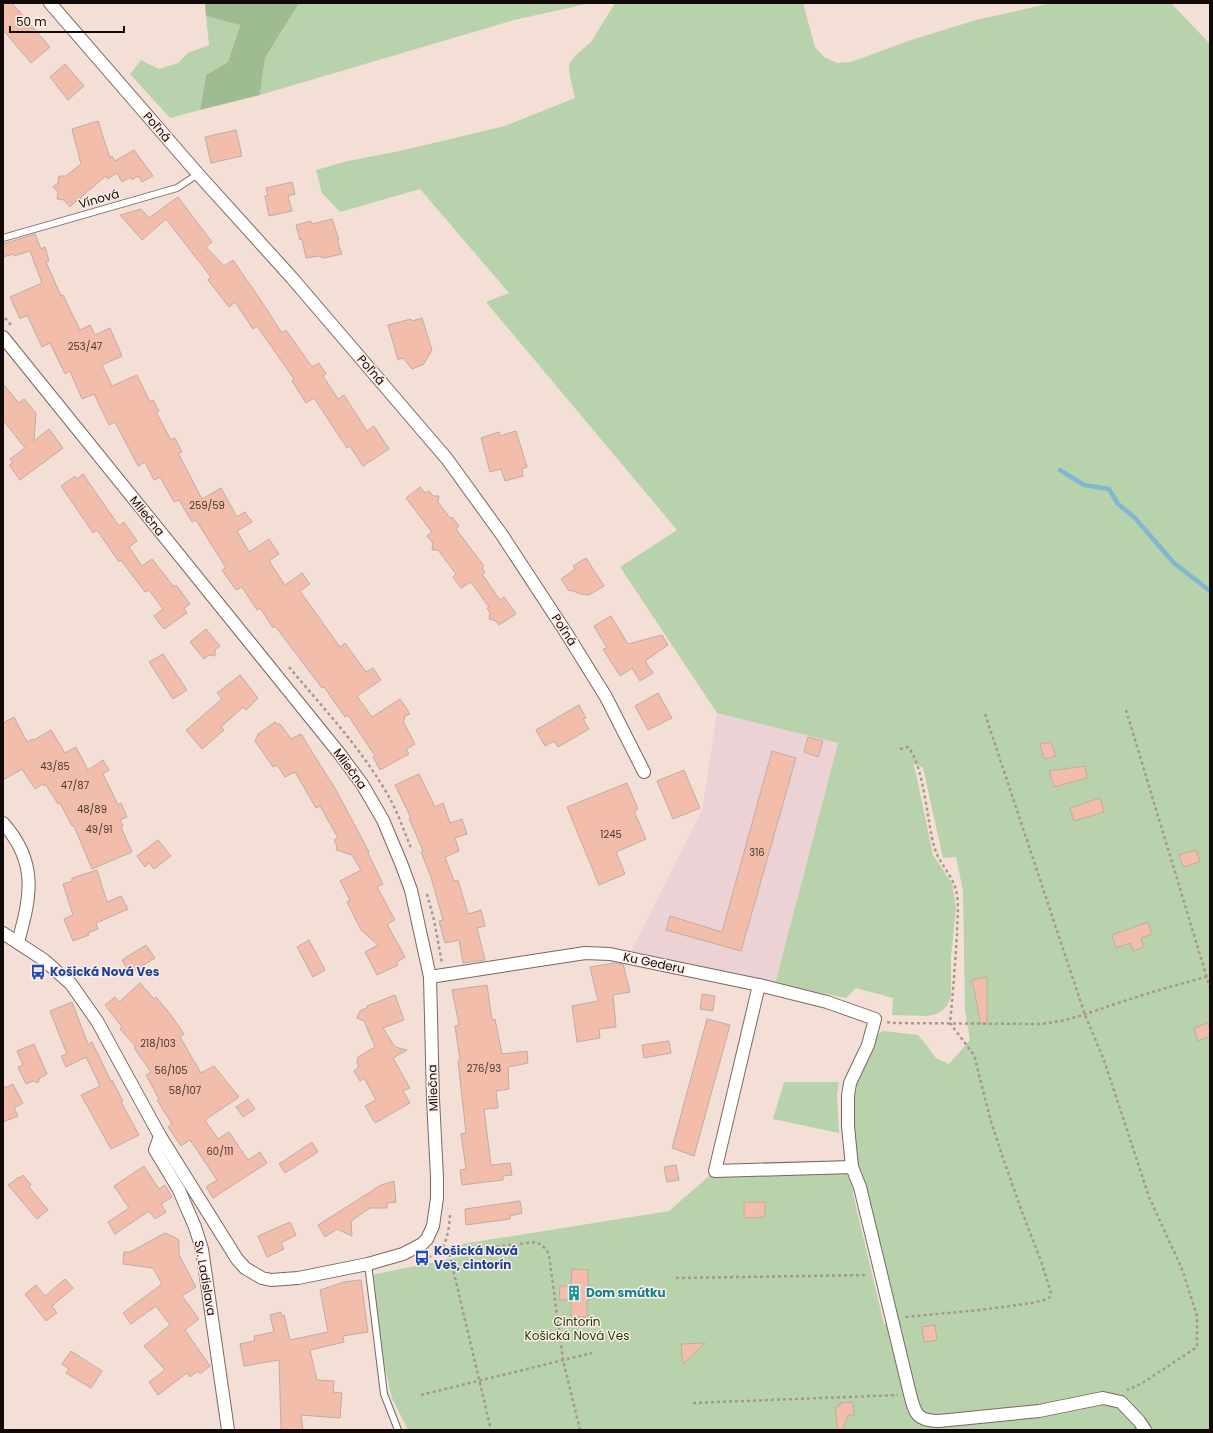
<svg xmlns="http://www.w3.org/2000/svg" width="1213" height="1433" font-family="Poppins,sans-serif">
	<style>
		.industrial { fill: #edd2d5 }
		.green { fill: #b8d3ab }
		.forest { fill: #9fbb91 }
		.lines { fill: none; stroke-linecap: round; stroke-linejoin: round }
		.stream { stroke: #80b8cf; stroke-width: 4.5 }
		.building { fill: #f2bdaa; stroke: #c0aca5 }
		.service-casing { stroke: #7a6761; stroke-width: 8 }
		.minor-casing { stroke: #7a6761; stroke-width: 14 }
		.path { stroke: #a79791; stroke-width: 2.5; stroke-dasharray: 3 3; stroke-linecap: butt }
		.service { stroke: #fff; stroke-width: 6 }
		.minor { stroke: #fff; stroke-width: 12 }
		.labels { text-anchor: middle; stroke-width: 3; stroke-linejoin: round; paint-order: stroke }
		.number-label { font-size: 10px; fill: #493730 }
		.street-label { font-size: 12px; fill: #110a08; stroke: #feede7 }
		.transit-label { font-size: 12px; font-weight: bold; fill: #164399; stroke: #feede7; text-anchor: start }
		.culture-label { font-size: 12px; font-weight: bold; fill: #0d838f; stroke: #feede7; text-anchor: start }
		.park-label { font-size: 12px; fill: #173b00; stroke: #feede7 }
	</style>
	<rect width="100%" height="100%" fill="#f4dfd7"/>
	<!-- industrial -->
	<path class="industrial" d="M717,713L838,742L774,988L628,958L702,810Z"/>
	<!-- green -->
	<g class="green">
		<path d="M298,3H591L514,20L260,95L265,58L298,5Z"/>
		<path d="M615,3H803L815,47L824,57L837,63L851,62L911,40L976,20L1051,3H1171L1210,44V1430H408L392,1398L383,1360L371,1275L459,1257L462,1244L669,1211L715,1171L852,1167L853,1194L884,1324L897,1323L859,1172L855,1146L852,1098L854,1087L874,1037L883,1031L918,1035L924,1042L936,1058L949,1064L970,1040L965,1010L963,891L956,857L943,858L923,768L914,764L933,855L952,883L953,889L956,908L951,957V996L948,1004L943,1010L936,1014L928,1016L892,1015L893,998L856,988L846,998L775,984L838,743L717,713L620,567L677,530L486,302L509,293L420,189L340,212L322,193L316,170L348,161L400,151L505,126L575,98L570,77L569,64L576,55L591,42Z"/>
		<path d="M206,16L240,24L228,62L206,75L200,110L170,118L130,74L141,60L159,69L178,63L188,53L209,45Z"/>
		<path d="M784,1082H839L837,1095L839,1133L773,1119Z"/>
	</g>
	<!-- forest -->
	<path class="forest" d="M205,3H298V5L265,58L260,95L200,110L206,75L228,62L240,25L206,16Z"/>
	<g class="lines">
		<!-- stream -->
		<path class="stream" d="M1060,470L1084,485L1109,489L1118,504L1134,517L1174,563L1210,591"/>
	</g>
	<!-- building -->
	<g class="building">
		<path d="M3,3H12L50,47L31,63L3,30Z"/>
		<path d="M65,64L84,86L68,100L50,77Z"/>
		<path d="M98,121L110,158L112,156L115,161L134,150L153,176L142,182L138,176L132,180L131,177L122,182L117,173L108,179L106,176L81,197L80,202L76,201L70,207L64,200L57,199L58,192L53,187L58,183L59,176H66L81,164L72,129Z"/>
		<path d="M236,130L242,156L211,163L205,137Z"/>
		<path d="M292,182L295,194L288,196L292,211L269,216L265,196L268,195L266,188Z"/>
		<path d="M178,197L212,242L206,247L224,266L233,260L260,299L282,333L286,330L312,367L319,363L326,374L323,376L338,399L344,395L367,431L374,426L389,449L363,466L350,446L347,448L314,398L306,403L292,381L294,379L257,326L253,329L235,302L229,307L208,280L211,277L166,219L142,240L120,215L141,209L149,218Z"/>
		<path d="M332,219L339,240H337L342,254L324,258L319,256L306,258L302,239L300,240L296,225L311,221L312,224Z"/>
		<path d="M35,234L41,249L45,247L49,261L46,262L61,296L63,295L80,330L90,325L95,335L110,328L122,356L102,365L112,386L137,375L150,402L153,400L159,411L156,412L171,440L175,438L182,452L178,453L202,499L221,488L237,517L245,512L252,522L237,531L249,552L269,539L279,554L269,561L285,585L302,573L310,584L300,591L340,647L345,643L366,672L373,668L381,680L357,696L372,717L400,699L410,714L404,717L405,719L403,721L415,744L406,749L409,754L380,770L373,757L375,756L348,715L345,717L324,687L322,688L275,626L273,628L260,608L257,610L242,587L236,590L222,570L226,568L196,520L192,522L179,500L174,502L160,477L154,480L145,462L138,466L115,422L109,425L94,394L82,399L70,371L65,374L50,343L42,347L27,315L20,319L10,297L42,283L30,251L14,256L13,254L3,257V244Z"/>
		<path d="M422,318L432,350L424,364L412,369L403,358L398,360L388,325L411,319L412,321Z"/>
		<path d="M3,384L19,403L24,399L36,413L34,441L49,429L63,448L20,480L9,465L13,463L10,459L25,448L3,420Z"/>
		<path d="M516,431L527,467L522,469L523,476L505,481L501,469L490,472L481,438L499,432L500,436Z"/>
		<path d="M83,474L119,526L124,522L137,541L129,547L142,566L152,559L174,587L176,585L190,604L184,608L187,613L164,629L154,616L163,609L149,590L145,592L121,560L119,562L97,530L93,533L61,486L75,476L77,479Z"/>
		<path d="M420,487L425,493L429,491L433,496H439L438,502L450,518L452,517L459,526L456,529L484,566L482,568L485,572L482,574L500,600L504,597L516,614L499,625L496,621L489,619L490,613L487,608L489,607L471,582L461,588L453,577L456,574L438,550H432L433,543L427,536L432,532L406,498Z"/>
		<path d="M586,558L604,586L589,595L580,594L571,590L569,591L561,579L575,569L573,566Z"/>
		<path d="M611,616L628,644L662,635L668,645L645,661L653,673L640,681L632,668L620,676L603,649L607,648L594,626Z"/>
		<path d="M206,629L220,646L215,650V656L209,655L204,659L190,642Z"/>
		<path d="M163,654L187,690L173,699L149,662Z"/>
		<path d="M240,675L258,698L246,710L243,707L221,727L224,730L202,749L186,730L222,699L217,693Z"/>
		<path d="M658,693L672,718L648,730L635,706Z"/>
		<path d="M579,705L586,718L583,719L589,729L558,747L554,741L545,746L536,730Z"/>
		<path d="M14,717L27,742L33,739L34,740L51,730L65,753L76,747L88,770L103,760L109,770L103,774L118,805L121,803L127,817L120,820L123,826L121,827L132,852L92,869L74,826H72L60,803L58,804L46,785L44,786L43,784L35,789L22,769L3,780V723Z"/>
		<path d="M275,722L277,724H280L291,739L301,734L336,790L369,852L368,853L383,884L377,887L395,920L387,924L405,957L397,962L398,965L377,975L365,952L378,945L361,930L347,902L350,900L340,881L361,870L352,855L336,850L337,846L334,840L338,838L320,806L316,808L295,772L285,777L277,765L273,767L255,741L258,734Z"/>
		<path d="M808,737L823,741L818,757L804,752Z"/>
		<path d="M1051,742L1056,756L1044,759L1040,744Z"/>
		<path d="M772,751L796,758L741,951L666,930L670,916L722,932Z"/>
		<path d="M1085,766L1087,778L1054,787L1049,771Z"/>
		<path d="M684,770L700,808L673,819L657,781Z"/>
		<path d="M419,774L435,807L443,803L450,823L462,819L467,834L455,838L459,851L445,857L454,881L458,880L468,914L481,910L485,926L477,928L485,960L463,963L459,940L445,943L439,921L443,920L431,877L421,852L423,851L409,818H411L395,785Z"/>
		<path d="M627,783L638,809L634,811L646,839L616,852L625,874L599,885L567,807Z"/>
		<path d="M1100,798L1104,812L1074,821L1070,808Z"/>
		<path d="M158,840L171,856L154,869L149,863L145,867L137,856Z"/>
		<path d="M1196,850L1200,862L1183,867L1179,855Z"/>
		<path d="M97,870L107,902L121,896L128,909L96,923L98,929L88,933L89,935L73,941L64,919L73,915L63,884L72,881V878Z"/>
		<path d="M1148,922L1152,934L1141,938L1144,947L1133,951L1130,943L1116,948L1112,935Z"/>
		<path d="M309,940L325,970L313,977L297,947Z"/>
		<path d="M146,945L155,958L130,973L122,960Z"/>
		<path d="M614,963L623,964L630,992L613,995L616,1027L599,1029L600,1038L577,1042L572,1006L598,1001L590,967Z"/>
		<path d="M987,977V1023L981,1024L972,980Z"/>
		<path d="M140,983L154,999L156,997L171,1015L184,1034L180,1037L201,1073L214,1066L239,1097L205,1120L218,1139L229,1132L248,1160L260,1152L267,1163L213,1198L206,1187L217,1180L190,1140L181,1146L168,1127L172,1124L157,1100L159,1099L146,1075L151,1072L134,1048L136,1047L120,1029L122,1027L105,1005L115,997L119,1002Z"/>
		<path d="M487,985L492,1020L495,1019L502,1054L527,1051L528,1063L508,1067L509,1089L496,1091L498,1108L484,1109L491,1165L510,1163L512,1175L503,1176V1180L462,1185L460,1170L466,1169L461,1134L466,1133L458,1061L460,1060L455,1026L459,1025L452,990Z"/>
		<path d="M702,994L715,996L713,1011L700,1009Z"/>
		<path d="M395,995L404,1020L383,1028L395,1047L407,1050L393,1058L410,1088L403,1091L410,1103L375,1123L365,1106L376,1100L364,1078L360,1081L354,1071L359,1066L357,1063L358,1057L375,1047L364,1021L357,1018L360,1011L368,1007L367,1006Z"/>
		<path d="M72,1002L88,1044L92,1042L111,1081L112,1080L123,1101L121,1102L139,1135L111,1149L81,1095L100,1086L86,1057L66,1067L61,1056L67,1054L50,1011Z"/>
		<path d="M707,1019L730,1025L694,1156L672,1148Z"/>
		<path d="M1208,1023L1210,1029V1036L1198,1041L1194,1028Z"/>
		<path d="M669,1041L671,1053L644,1058L642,1045Z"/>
		<path d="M34,1044L47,1074L40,1078L38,1083L33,1081L26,1084L18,1067L23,1065L17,1051Z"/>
		<path d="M3,1084L5,1088L13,1084L23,1103L14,1108L18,1116L3,1122Z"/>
		<path d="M248,1099L255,1109L243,1117L236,1107Z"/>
		<path d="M312,1142L318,1152L285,1173L279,1164Z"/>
		<path d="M676,1165L679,1180L667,1182L664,1167Z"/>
		<path d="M144,1166L159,1189L165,1185L172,1197L161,1204L166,1212L155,1219L149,1211L115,1234L108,1222L129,1208L114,1186Z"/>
		<path d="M23,1175L31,1185L29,1187L48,1210L37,1219L8,1185L19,1177L20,1178Z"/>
		<path d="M394,1181L396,1202L387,1203V1208H370L351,1221L352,1236L337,1229L325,1237L318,1225L381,1185Z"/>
		<path d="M520,1201L522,1213L510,1216V1219L466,1225L465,1209Z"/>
		<path d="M744,1202H765V1217L744,1218Z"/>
		<path d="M290,1222L296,1235L281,1243L284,1249L267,1257L258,1236Z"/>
		<path d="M165,1233L178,1239L179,1242V1255L196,1287L182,1296L199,1319L185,1330L210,1366L200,1374L198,1371L190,1377L187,1373L158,1395L149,1382L165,1370L144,1346L170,1325L156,1306L131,1324L123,1313L162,1284L153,1268L123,1264L124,1252H130Z"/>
		<path d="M572,1269L588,1270V1286H590L589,1300L587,1301V1317H571V1300H559L560,1286H571Z"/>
		<path d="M65,1279L73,1288L52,1306L57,1313L46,1321L25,1294L36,1285L45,1296Z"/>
		<path d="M361,1280L368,1332L343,1336L344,1342L310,1350L317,1380L334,1381L333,1392L342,1393L340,1418L301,1415L303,1430H281L279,1360L244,1366L240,1344L255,1341L254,1336L274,1332L270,1315L281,1312L282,1316L284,1315L290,1340L328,1332L320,1290L344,1282Z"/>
		<path d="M935,1325L937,1340L924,1342L922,1327Z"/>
		<path d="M705,1343L683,1364L681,1344Z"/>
		<path d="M71,1351L102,1371L91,1388L66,1373L69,1369L62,1364Z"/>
		<path d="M853,1402L854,1415H848L843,1430H838L835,1407L840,1406V1403Z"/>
	</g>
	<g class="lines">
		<!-- service casing -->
		<g class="service-casing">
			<g id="service">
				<path d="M3,238L177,188L198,174"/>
				<path d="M368,1264L384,1394L398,1430"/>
			</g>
		</g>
		<!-- minor casing -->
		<g class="minor-casing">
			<g id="minor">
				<path d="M50,3L198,174L292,278L447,459L502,535L565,631L606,697L644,772"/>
				<path d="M3,337L339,753L362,784L383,820L401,863L411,890L430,977L433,1099L437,1177V1198L433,1226L427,1239L422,1244L403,1254L368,1264L298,1278L271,1280L262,1278L245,1268L237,1259L160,1136L97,1021L71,984L44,960L3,933"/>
				<path d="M3,823C38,862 31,896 18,942"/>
				<path d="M430,977L585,953L610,954L759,985L827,1002L875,1019L868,1045L850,1083L848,1096V1126L852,1167"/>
				<path d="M759,985L715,1171L852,1167L860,1187L910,1394C915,1414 917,1421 939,1421L1039,1411L1103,1398L1121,1402L1139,1421L1145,1430"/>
				<path d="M160,1136L155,1150L179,1190L195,1227L202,1249L228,1430"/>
			</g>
		</g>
		<!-- path -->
		<g class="path">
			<path d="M5,318L11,325"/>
			<path d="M289,667C324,709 362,749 389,797C398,813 404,831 411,848"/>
			<path d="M1126,710L1210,988"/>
			<path d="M985,714L1085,1015L1104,1060L1149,1197L1182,1269L1197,1316V1347L1141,1384L1127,1390"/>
			<path d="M900,749L908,747C924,766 927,821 934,846C939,865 954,875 957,895C959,908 957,922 957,935C955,964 953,993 950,1023L974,1055L990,1118L1001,1152L1022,1212L1041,1261L1051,1293L1050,1297L1047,1299L1032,1303L980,1310L905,1317"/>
			<path d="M427,894L434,920L442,963"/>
			<path d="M887,1022L892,1023L1041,1024C1071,1021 1090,1012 1118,1003C1148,993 1179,984 1210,976"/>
			<path d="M443,1247L460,1251L536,1242C542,1245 546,1248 549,1255L563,1360L580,1430"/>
			<path d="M448,1248L491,1430"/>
			<path d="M428,1257C447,1253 449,1230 450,1214"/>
			<path d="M676,1278L868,1275"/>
			<path d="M421,1395L592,1353"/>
			<path d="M693,1403L898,1395"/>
		</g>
		<!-- service -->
		<use href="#service" class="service"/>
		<!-- minor -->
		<use href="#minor" class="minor"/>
	</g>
	<!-- icons -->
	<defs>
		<g id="bus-bare" transform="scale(1.2)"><path d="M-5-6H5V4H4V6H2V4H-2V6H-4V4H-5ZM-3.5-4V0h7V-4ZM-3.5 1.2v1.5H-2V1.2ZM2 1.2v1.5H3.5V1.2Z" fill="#1a4fb4" stroke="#feede7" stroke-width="2.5" paint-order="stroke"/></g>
		<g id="building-bare" transform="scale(1.2)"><path d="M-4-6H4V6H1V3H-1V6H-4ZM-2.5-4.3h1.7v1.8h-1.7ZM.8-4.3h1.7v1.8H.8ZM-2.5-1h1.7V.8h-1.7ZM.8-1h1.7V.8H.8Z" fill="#0f9aa8" stroke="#feede7" stroke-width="2.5" paint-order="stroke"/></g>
	</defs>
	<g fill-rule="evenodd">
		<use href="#bus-bare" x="38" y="972"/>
		<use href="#bus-bare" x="422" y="1258"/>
		<use href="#building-bare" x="574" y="1293"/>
	</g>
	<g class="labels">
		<!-- number labels -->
		<g class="number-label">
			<text x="85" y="350">253/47</text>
			<text x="207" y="509">259/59</text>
			<text x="55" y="770">43/85</text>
			<text x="75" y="789">47/87</text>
			<text x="92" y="813">48/89</text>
			<text x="99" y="833">49/91</text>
			<text x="611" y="838">1245</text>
			<text x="757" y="856">316</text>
			<text x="158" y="1047">218/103</text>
			<text x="484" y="1072">276/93</text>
			<text x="171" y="1074">56/105</text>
			<text x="185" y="1094">58/107</text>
			<text x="220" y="1155">60/111</text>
		</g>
		<!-- street labels -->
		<g class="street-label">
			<text transform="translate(157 127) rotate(49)" y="4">Poľná</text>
			<text transform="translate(99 199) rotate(-16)" y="4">Vínová</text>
			<text transform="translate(371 370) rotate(49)" y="4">Poľná</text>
			<text transform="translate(147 516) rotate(51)" y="4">Mliečna</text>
			<text transform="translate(564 630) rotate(57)" y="4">Poľná</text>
			<text transform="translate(350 769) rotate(54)" y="4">Mliečna</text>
			<text transform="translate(654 963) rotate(12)" y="4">Ku Gederu</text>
			<text transform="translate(433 1088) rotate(-92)" y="4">Mliečna</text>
			<text transform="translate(205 1278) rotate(80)" y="4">Sv. Ladislava</text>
		</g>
		<!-- transit labels -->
		<g class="transit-label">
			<text x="50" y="976">Košická Nová Ves</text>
			<text x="434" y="1255">Košická Nová<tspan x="434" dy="14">Ves, cintorín</tspan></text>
		</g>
		<!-- culture labels -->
		<g class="culture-label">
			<text x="586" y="1297">Dom smútku</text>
		</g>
		<!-- park labels -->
		<g class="park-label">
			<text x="577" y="1326">Cintorín<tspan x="577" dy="14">Košická Nová Ves</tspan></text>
		</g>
	</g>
	<!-- border -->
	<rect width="1213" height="1433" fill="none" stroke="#110a08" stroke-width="8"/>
	<!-- scale -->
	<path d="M10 26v6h114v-6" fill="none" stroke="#110a08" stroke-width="2"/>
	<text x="16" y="26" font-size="12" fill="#110a08" stroke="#feede7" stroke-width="3" paint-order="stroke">50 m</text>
</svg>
